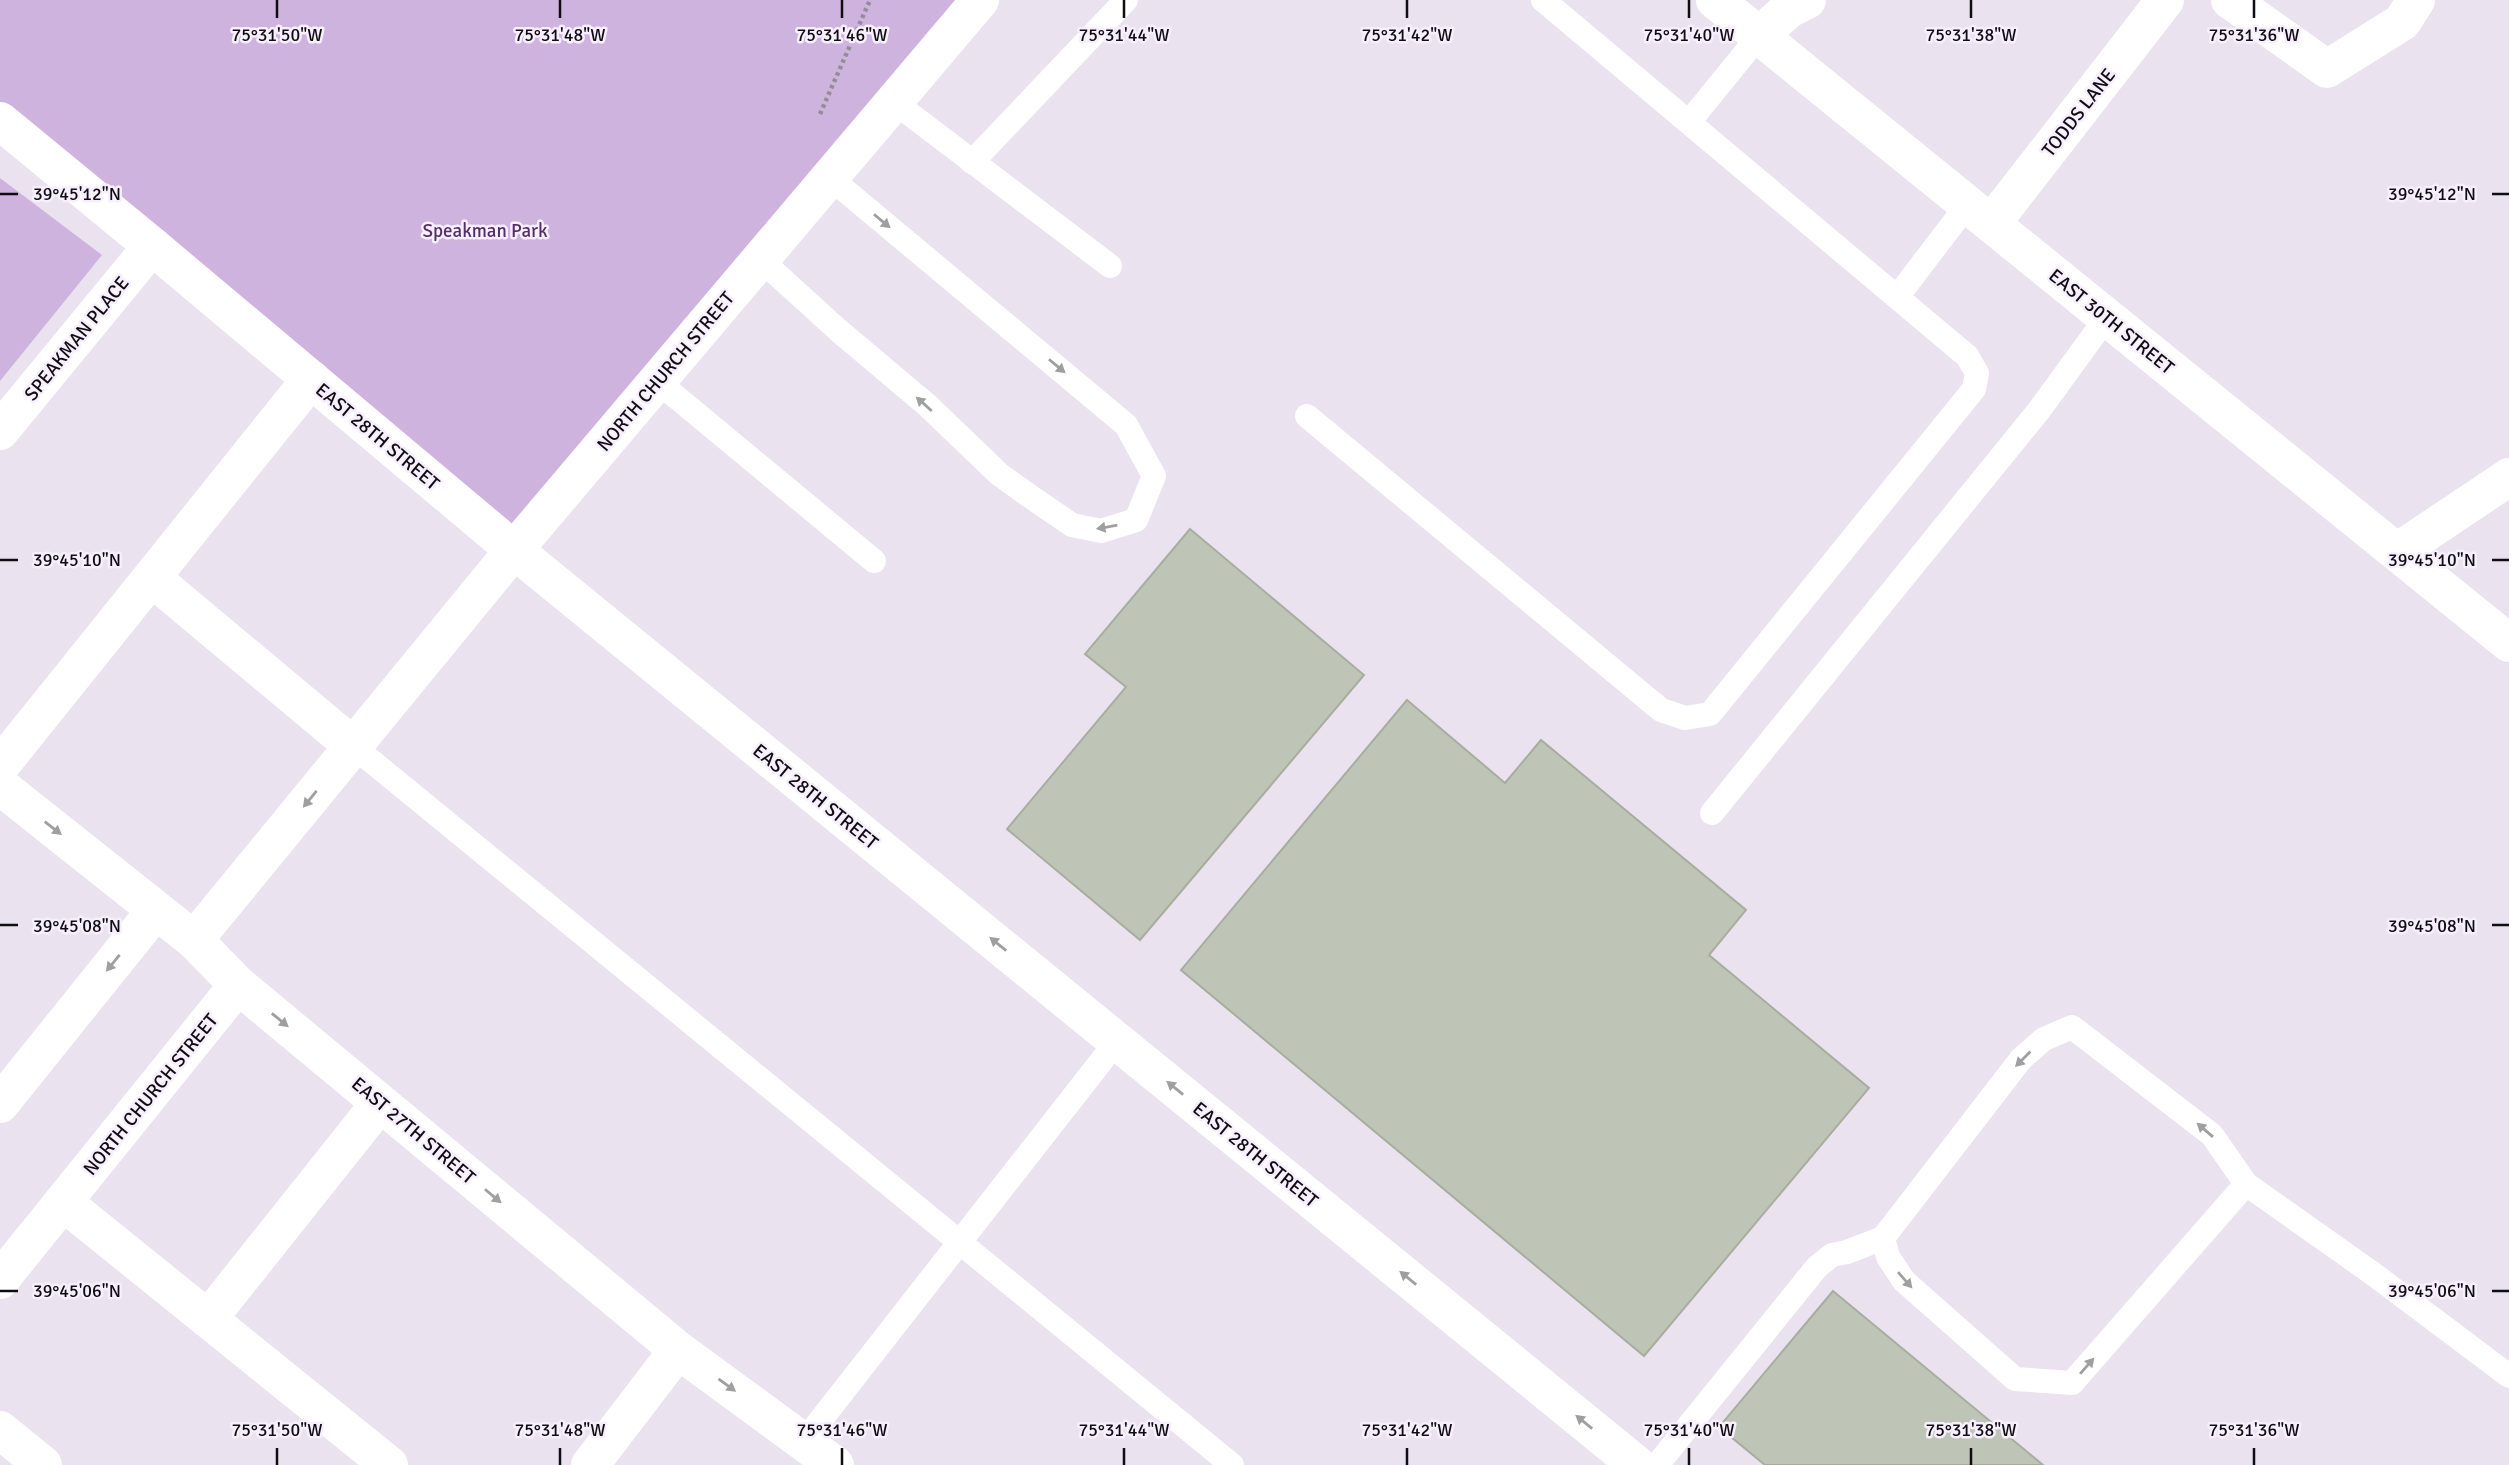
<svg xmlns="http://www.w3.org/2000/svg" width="2509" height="1465" font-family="Signika,sans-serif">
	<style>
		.green { fill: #cfb3df }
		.building { fill: #bfc5b6; stroke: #a7ad9f; stroke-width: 2 }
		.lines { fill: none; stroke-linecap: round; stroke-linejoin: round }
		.path { stroke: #948d98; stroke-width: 4.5; stroke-dasharray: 3.5 3.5; stroke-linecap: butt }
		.lane { stroke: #fff; stroke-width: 24 }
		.street { stroke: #fff; stroke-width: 38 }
		.oneway { fill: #9f9ea0 }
		.ticks { fill: none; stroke: #100d12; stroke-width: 2.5 }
		.labels { text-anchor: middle; stroke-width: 5; stroke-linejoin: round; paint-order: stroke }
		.street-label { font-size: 19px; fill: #100d12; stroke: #f8effe }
		.park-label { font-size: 19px; fill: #542f67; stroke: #f8effe }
		.ticks-label { font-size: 18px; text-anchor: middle; fill: #100d12; stroke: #f8effe; stroke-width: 5; stroke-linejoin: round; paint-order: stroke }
	</style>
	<rect width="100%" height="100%" fill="#ebe2f0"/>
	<!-- green -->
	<g class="green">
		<path d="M0,0H980L514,550L0,127Z"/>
		<path d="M0,178L102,255L0,381Z"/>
	</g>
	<!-- building -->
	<g class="building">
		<path d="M1190,529L1364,675L1140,940L1007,829L1126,687L1085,654Z"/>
		<path d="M1407,700L1505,783L1541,740L1746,910L1709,955L1869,1088L1644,1356L1181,970Z"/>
		<path d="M1833,1291L2043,1465H1765L1719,1427Z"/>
	</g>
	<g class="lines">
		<!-- path -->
		<path class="path" d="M820,114L870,0"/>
		<!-- lane -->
		<g class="lane">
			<path d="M894,102L1110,266"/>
			<path d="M1689,122L1759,36"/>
			<path d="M972,162L1126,0"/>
			<path d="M760,259L838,330L927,405L999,474L1031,497L1072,525L1101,531L1136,520L1154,476L1126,425L829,177"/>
			<path d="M1897,297L1968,204"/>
			<path d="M657,381L874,561"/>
			<path d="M1307,416L1661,710L1685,718L1710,714L1974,389L1977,373L1967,356L1543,0"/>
			<path d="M353,746L1232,1465"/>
			<path d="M1712,813L2040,409L2107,317"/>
			<path d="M2246,1184L2072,1383L2015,1379L1904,1281L1888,1257L1883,1238L2021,1059L2044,1039L2072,1027L2212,1135L2246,1184L2372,1273L2509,1376"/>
			<path d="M805,1440L1117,1041"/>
			<path d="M1657,1465L1817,1267L1832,1255L1847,1252L1883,1238"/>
		</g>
		<!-- street -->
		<g class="street">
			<path d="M1715,0L2509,643"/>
			<path d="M2230,0L2327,69L2402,22L2416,0"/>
			<path d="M1759,36L1789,9L1807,0"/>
			<path d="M0,121L152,246L514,550L1637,1465"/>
			<path d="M1992,223L2165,0"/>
			<path d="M0,431L152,246"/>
			<path d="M2397,552L2509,477"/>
			<path d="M152,578L353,746"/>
			<path d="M0,766L311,379"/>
			<path d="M0,786L194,940L238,985L678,1350L835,1465"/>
			<path d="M194,940L514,550L980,0"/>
			<path d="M0,1104L156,910"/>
			<path d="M63,1202L389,1465"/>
			<path d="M0,1280L238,985"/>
			<path d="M208,1319L380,1103"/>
			<path d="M0,1430L43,1465"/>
			<path d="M590,1465L678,1350"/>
		</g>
	</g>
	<!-- one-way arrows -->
	<defs><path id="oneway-solid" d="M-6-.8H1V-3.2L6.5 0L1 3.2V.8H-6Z" transform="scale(1.75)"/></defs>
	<g class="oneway">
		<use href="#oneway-solid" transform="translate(882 221) rotate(40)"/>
		<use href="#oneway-solid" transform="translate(1057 366) rotate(40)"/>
		<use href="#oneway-solid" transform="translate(924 404) rotate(-138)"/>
		<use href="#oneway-solid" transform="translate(1107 527) rotate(170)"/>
		<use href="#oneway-solid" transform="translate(310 799) rotate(129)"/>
		<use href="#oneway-solid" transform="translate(53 828) rotate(38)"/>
		<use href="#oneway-solid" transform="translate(998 944) rotate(-141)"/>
		<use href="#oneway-solid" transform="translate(113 963) rotate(129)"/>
		<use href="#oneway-solid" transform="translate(280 1020) rotate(39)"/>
		<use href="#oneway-solid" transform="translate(2023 1059) rotate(135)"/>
		<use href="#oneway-solid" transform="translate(1175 1088) rotate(-141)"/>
		<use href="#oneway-solid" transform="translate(2205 1130) rotate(-139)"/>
		<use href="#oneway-solid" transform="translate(493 1196) rotate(40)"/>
		<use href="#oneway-solid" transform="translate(1408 1278) rotate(-141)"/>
		<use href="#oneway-solid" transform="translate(1905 1280) rotate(49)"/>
		<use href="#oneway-solid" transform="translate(2087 1366) rotate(-49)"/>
		<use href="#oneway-solid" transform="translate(727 1385) rotate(36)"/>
		<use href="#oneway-solid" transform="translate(1584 1422) rotate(-141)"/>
	</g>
	<!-- ticks -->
	<path class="ticks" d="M277,0V18M560,0V18M842,0V18M1124,0V18M1407,0V18M1689,0V18M1971,0V18M2254,0V18M0,194H18M2492,194H2509M0,560H18M2492,560H2509M0,925H18M2492,925H2509M0,1291H18M2492,1291H2509M277,1448V1465M560,1448V1465M842,1448V1465M1124,1448V1465M1407,1448V1465M1689,1448V1465M1971,1448V1465M2254,1448V1465"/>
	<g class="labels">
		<!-- street labels -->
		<g class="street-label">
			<text transform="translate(2078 112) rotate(-52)" y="7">TODDS LANE</text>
			<text transform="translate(2112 321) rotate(39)" y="7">EAST 30TH STREET</text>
			<text transform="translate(76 338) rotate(-51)" y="7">SPEAKMAN PLACE</text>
			<text transform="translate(665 371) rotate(-50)" y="7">NORTH CHURCH STREET</text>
			<text transform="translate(378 436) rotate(40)" y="7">EAST 28TH STREET</text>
			<text transform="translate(816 796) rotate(39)" y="7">EAST 28TH STREET</text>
			<text transform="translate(150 1094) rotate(-51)" y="7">NORTH CHURCH STREET</text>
			<text transform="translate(414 1130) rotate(40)" y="7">EAST 27TH STREET</text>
			<text transform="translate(1256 1154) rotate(39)" y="7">EAST 28TH STREET</text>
		</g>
		<!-- park labels -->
		<g class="park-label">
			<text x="485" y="237">Speakman Park</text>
		</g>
	</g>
	<g class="ticks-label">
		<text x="277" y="41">75°31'50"W</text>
		<text x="560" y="41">75°31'48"W</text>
		<text x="842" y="41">75°31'46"W</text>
		<text x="1124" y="41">75°31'44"W</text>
		<text x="1407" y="41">75°31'42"W</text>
		<text x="1689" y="41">75°31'40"W</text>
		<text x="1971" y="41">75°31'38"W</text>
		<text x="2254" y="41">75°31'36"W</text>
		<text x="77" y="200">39°45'12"N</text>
		<text x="2432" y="200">39°45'12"N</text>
		<text x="77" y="566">39°45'10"N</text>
		<text x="2432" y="566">39°45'10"N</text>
		<text x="77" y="932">39°45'08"N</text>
		<text x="2432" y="932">39°45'08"N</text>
		<text x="77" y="1297">39°45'06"N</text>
		<text x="2432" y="1297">39°45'06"N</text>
		<text x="277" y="1436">75°31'50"W</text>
		<text x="560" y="1436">75°31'48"W</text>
		<text x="842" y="1436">75°31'46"W</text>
		<text x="1124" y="1436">75°31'44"W</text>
		<text x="1407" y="1436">75°31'42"W</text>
		<text x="1689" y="1436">75°31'40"W</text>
		<text x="1971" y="1436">75°31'38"W</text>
		<text x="2254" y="1436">75°31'36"W</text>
	</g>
</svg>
